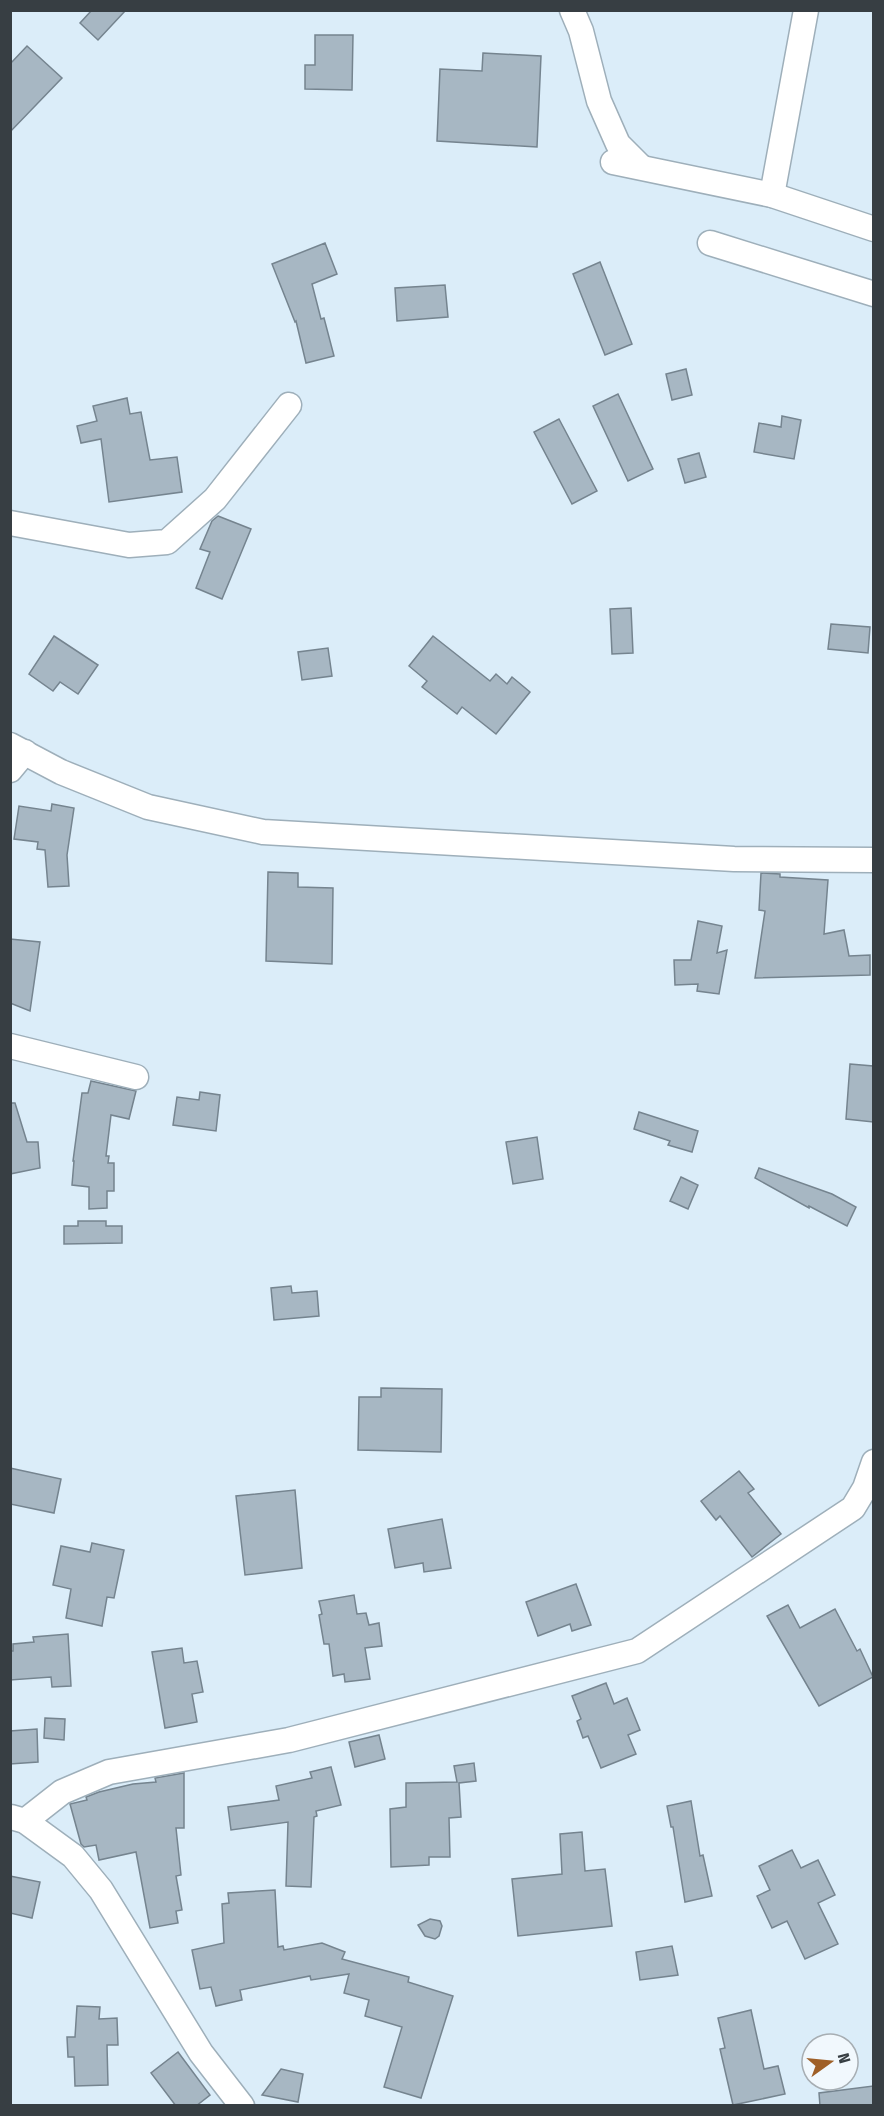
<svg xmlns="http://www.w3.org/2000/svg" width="884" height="2116" font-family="'Fira Sans Condensed',sans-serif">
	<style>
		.building { fill: #a7b7c3; stroke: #75848f; stroke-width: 1.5 }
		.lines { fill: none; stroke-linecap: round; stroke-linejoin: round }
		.minor-casing { stroke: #9eafba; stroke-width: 27 }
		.minor { stroke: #fff; stroke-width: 24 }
	</style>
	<rect width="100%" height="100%" fill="#dbedf9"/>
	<!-- building -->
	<g class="building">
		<path d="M92,10H126L98,40L80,23Z"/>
		<path d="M315,35H353L352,90L305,89V65H315Z"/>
		<path d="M27,46L62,78L10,132V64Z"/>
		<path d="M483,53L541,56L537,147L437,141L440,69L482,71Z"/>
		<path d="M325,243L337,274L312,284L321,319L324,318L334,356L306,363L296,321L295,322L272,264Z"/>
		<path d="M600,262L632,344L605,355L573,274Z"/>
		<path d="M445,285L448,317L397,321L395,288Z"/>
		<path d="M686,369L692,395L672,400L666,374Z"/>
		<path d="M618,394L653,469L628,481L593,406Z"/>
		<path d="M127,398L130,414L141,412L150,460L177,457L182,492L109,502L101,439L81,443L77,426L97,421L93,406Z"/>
		<path d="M782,416L801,420L794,459L754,452L759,423L781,427Z"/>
		<path d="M559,419L597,491L572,504L534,432Z"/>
		<path d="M699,453L706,477L685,483L678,459Z"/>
		<path d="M218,516L251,529L222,599L196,588L210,552L200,549L212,521Z"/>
		<path d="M631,608L633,653L612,654L610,609Z"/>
		<path d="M831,624L870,627L868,653L828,649Z"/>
		<path d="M54,636L98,665L78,694L60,682L53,691L29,674Z"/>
		<path d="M433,636L490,681L496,674L507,684L512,677L530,692L496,734L462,707L457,714L422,687L427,681L409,666Z"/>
		<path d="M328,648L332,676L302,680L298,652Z"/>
		<path d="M52,804L74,808L67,855L69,886L48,887L45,850L37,849L38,842L14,839L19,806L51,811Z"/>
		<path d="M268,872L298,873V887L333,888L332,964L266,961Z"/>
		<path d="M761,873L780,874V877L828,880L824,934L844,930L849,956L870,955V975L755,978L765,911L759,910Z"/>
		<path d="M698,921L722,926L717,953L727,950L719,994L697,991L698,984L675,985L674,960H691Z"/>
		<path d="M10,939L40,942L30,1011L10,1003Z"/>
		<path d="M850,1064L873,1066V1122L846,1119Z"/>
		<path d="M91,1081L136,1091L129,1119L111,1115L106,1156H109L108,1163H114V1191H107V1208L89,1209V1187L72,1185L74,1161H73L82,1093H88Z"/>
		<path d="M200,1092L220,1095L216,1131L173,1125L177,1097L199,1100Z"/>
		<path d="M10,1103H15L27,1142H38L40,1168L10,1174Z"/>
		<path d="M639,1112L698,1131L692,1152L668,1145L670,1141L634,1129Z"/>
		<path d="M537,1137L543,1179L513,1184L506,1142Z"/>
		<path d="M759,1168L832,1194L856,1207L847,1226L809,1206V1208L755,1178Z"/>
		<path d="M681,1177L698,1185L688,1209L670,1201Z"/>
		<path d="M78,1221H106V1226H122V1243L64,1244V1226H78Z"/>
		<path d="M291,1286L292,1293L317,1291L319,1316L274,1320L271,1288Z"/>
		<path d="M381,1388L442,1389L441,1452L358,1450L359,1397H381Z"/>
		<path d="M10,1468L61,1479L54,1513L10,1504Z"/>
		<path d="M739,1471L754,1489L748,1493L781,1534L752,1557L720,1516L716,1520L701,1501Z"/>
		<path d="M295,1490L302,1568L245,1575L236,1496Z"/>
		<path d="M442,1519L451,1568L424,1572L423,1563L395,1568L388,1529Z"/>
		<path d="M92,1543L124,1550L114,1598L107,1597L102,1626L66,1618L71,1589L53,1585L61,1546L90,1552Z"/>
		<path d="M576,1584L591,1625L572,1631L570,1624L538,1636L526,1602Z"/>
		<path d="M354,1595L357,1614L366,1613L369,1625L379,1623L382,1646L365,1648L370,1679L345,1682L344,1674L333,1676L329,1644H324L319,1615L322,1614L319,1601Z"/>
		<path d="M788,1605L800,1628L835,1609L857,1651L860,1649L873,1677L819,1706L767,1616Z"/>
		<path d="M68,1634L71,1686L52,1687L51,1677L10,1680V1651H13V1644L34,1642L33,1637Z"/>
		<path d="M182,1648L184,1663L197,1661L203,1692L192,1694L197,1722L165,1728L152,1652Z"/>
		<path d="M606,1683L614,1704L627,1698L640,1730L628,1735L636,1754L601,1768L588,1736L583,1738L577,1721L581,1719L572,1696Z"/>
		<path d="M45,1718L65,1719L64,1740L44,1738Z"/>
		<path d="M37,1729L38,1762L10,1764V1731Z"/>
		<path d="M379,1735L385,1759L355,1767L349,1742Z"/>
		<path d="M474,1763L476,1781L459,1783L461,1817L449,1818L450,1857H429V1865L391,1867L390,1809L406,1807V1783L457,1782L454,1766Z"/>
		<path d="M331,1767L341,1805L316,1811L317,1816L314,1817L311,1887L286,1886L288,1822L231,1830L228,1807L279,1800L276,1786L312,1778L310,1772Z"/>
		<path d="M184,1773V1828H176L181,1875L176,1876L182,1910L176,1911L178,1923L150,1928L136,1852L99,1860L96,1845L84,1847L81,1844L70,1804L87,1800L86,1797L99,1792L133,1784L156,1782L155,1778Z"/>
		<path d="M691,1801L700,1856L703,1855L712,1896L685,1902L673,1827H671L667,1806Z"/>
		<path d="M582,1832L585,1871L605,1869L612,1926L518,1936L512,1879L562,1874L560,1834Z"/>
		<path d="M792,1850L801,1868L818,1860L835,1895L818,1903L838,1944L805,1959L787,1921L772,1928L757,1896L770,1890L759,1866Z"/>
		<path d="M10,1876L40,1882L32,1918L10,1913Z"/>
		<path d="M275,1890L278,1947L283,1946L284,1950L322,1943L345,1952L342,1959L409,1977L408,1982L453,1996L421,2098L384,2087L402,2027L365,2016L369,2000L344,1993L349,1974L311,1980L310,1976L240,1990L242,2000L216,2006L211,1987L200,1989L192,1950L224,1943L222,1904L229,1903L228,1893Z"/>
		<path d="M430,1919L440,1921L442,1926L439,1936L435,1939L425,1936L418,1925Z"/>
		<path d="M672,1946L678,1975L640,1980L636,1952Z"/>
		<path d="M77,2006L100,2007L99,2019L117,2018L118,2045H107L108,2085L75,2086L74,2057H68L67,2037H75Z"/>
		<path d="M751,2010L764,2069L778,2066L785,2094L733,2105L720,2049L725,2048L718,2018Z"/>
		<path d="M178,2052L210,2095L196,2106H176L151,2073Z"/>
		<path d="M281,2069L303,2074L298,2102L262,2095Z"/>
		<path d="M873,2086V2106H820L819,2093Z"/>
	</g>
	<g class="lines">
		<!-- minor casing -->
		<g class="minor-casing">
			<g id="minor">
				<path d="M572,10L581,31L599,101L618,144L641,167"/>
				<path d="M613,162L772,195L874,229"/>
				<path d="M772,195L806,10"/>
				<path d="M710,243L874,294"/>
				<path d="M10,523L129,545L167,542L215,499L289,405"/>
				<path d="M10,745L61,772L148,807L263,832L734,859L874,860"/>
				<path d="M10,770L25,752"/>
				<path d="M10,1046L136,1077"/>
				<path d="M11,1817L25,1821L73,1856L101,1890L201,2053L242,2106"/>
				<path d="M25,1821L62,1792L109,1772L289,1740L637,1651L853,1508L865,1488L874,1462"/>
			</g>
		</g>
		<!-- minor -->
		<use href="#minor" class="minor"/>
	</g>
	<!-- border -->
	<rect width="884" height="2116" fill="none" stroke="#373e43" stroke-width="24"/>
	<!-- north arrow -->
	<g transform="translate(830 2062) rotate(75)"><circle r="28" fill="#f1f8fd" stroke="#a7aeb3" stroke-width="1.5"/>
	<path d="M0-4.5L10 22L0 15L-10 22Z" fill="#9f6028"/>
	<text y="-9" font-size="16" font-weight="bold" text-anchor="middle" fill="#373e43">N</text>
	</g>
</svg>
